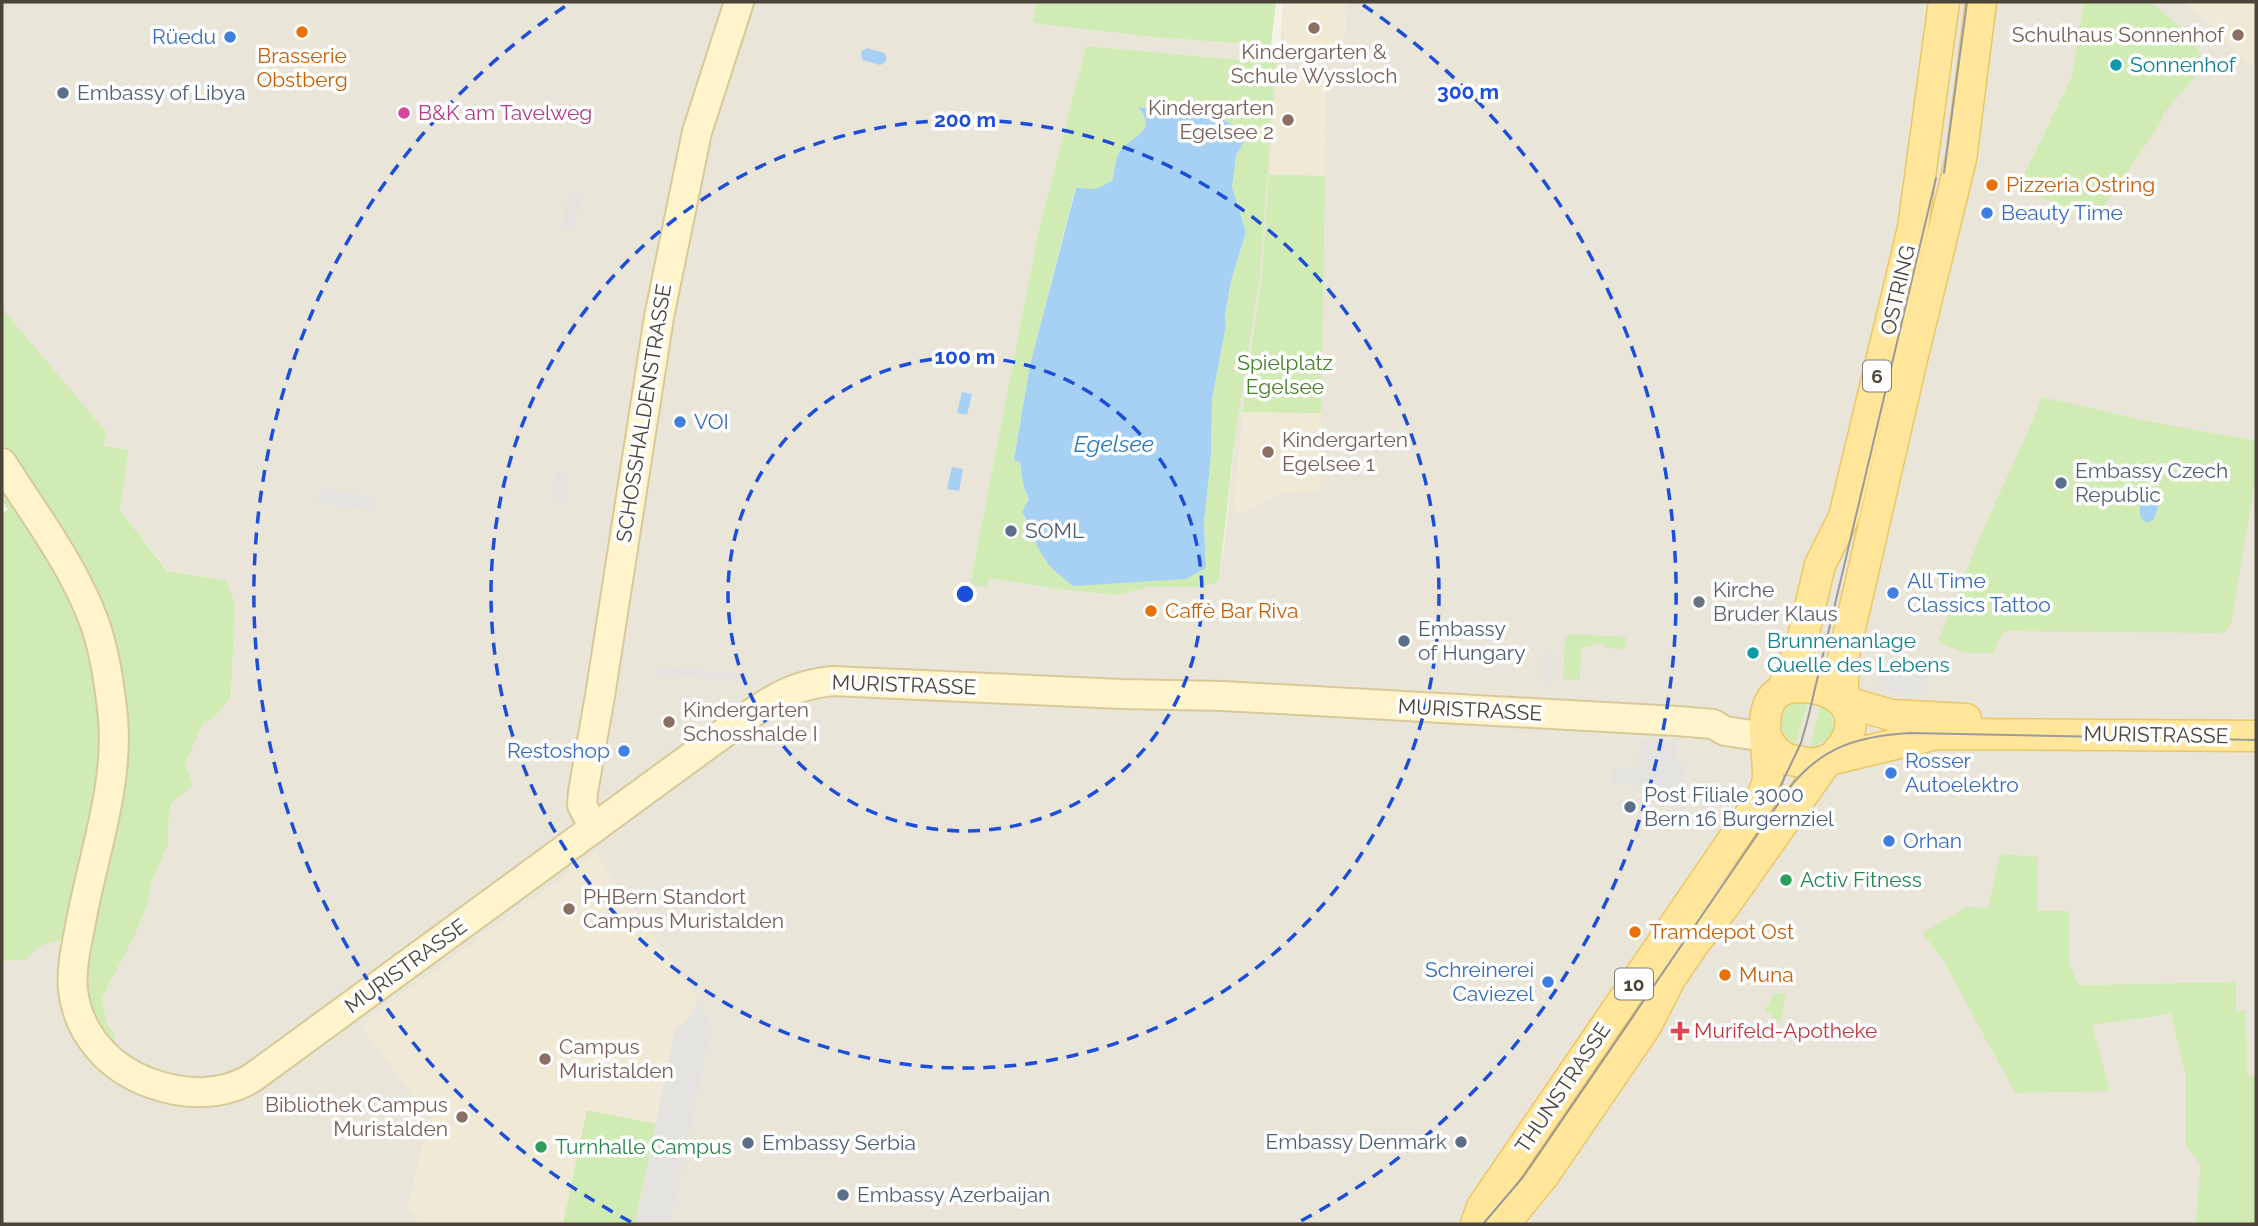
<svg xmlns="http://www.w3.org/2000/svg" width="2258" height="1226" font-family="Raleway,sans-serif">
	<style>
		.residential { fill: #eae5d9; fill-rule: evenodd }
		.education { fill: #f0e9d5 }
		.green { fill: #d0ebb3; fill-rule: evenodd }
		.parking { fill: #e5e3df }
		.water { fill: #a6d1f4 }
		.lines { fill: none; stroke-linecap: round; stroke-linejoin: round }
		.secondary-casing { stroke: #d8c999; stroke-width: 32 }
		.primary-casing { stroke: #eac765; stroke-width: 33 }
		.secondary { stroke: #fff4cc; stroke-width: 28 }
		.primary { stroke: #ffe69b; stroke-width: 30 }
		.tram { stroke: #9a9a9a; stroke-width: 2 }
		.ring { fill: none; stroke: #1d4ed8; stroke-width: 3.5; stroke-dasharray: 12 9 }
		.education-dot { fill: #8d6e63; stroke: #fff; stroke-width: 2.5 }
		.food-dot { fill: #e8710a; stroke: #fff; stroke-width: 2.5 }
		.shop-dot { fill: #3f7fe0; stroke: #fff; stroke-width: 2.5 }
		.culture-dot { fill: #0f9aa8; stroke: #fff; stroke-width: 2.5 }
		.service-dot { fill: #5c6f8a; stroke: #fff; stroke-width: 2.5 }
		.hotel-dot { fill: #d1479c; stroke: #fff; stroke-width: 2.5 }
		.worship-dot { fill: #6b7280; stroke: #fff; stroke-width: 2.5 }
		.leisure-dot { fill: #2e9e5b; stroke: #fff; stroke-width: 2.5 }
		.health-dot { fill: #e0444e; stroke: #fff; stroke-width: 2.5 }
		.labels { text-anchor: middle; stroke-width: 7; stroke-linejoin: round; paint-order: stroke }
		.shield { fill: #fff; stroke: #817c74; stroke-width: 2 }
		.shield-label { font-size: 19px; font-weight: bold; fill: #4b4438 }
		.education-label { font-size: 21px; fill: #785e54; stroke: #fff; text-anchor: start }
		.shop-label { font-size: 21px; fill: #366cbe; stroke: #fff; text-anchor: start }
		.food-label { font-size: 21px; fill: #c56008; stroke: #fff; text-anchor: start }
		.culture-label { font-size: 21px; fill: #0d838f; stroke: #fff; text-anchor: start }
		.service-label { font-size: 21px; fill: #4e5e75; stroke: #fff; text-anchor: start }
		.hotel-label { font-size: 21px; fill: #b23c85; stroke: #fff; text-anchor: start }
		.street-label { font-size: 21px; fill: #4b4438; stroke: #fff }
		.park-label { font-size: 21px; fill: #468127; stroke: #fff }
		.worship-label { font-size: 21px; fill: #5b616d; stroke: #fff; text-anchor: start }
		.leisure-label { font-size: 21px; fill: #27864d; stroke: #fff; text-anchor: start }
		.health-label { font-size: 21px; fill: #be3a42; stroke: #fff; text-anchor: start }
		.water-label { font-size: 23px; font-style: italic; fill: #2b7abe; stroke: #fff }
		.centre { fill: #1d4ed8; stroke: #fff; stroke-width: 3.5 }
		.ring-label { font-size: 21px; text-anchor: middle; font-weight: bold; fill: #1d4ed8; stroke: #fff; stroke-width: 7; stroke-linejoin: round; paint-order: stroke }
	</style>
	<rect width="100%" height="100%" fill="#f6f3eb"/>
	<!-- residential -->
	<path class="residential" d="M2,2H1036L1032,21L1041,24L1153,37L1280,47L1283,2H2184L2256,68V1076H2247L2246,1011L2236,1010V982L2078,985L2069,962V912L1988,908L1922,933L1943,960L1964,997L2110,1090L2091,1025L2171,1014L2185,1074V1144L2200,1163L2196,1224H671L712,1023L708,1014L595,854L361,1025L429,1117L408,1209L422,1224H2V961L26,960L37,947L50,941L91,946L96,1022L116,1037L107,1023L102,998L135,935L148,905L152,881L168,845L169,811L189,776L185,765L203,723L214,718L231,697L235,603L226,580L168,571L120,510L129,450L104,446L105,432L2,308ZM1086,46L1276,63L1262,244L1235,437L1225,539L1219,580L1198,587H1149L1118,595L1067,590L989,577L970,583L1038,234Z"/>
	<!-- education -->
	<g class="education">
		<path d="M1283,2H1348L1344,48L1322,50L1284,46L1282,33Z"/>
		<path d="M2184,2H2256V68Z"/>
		<path d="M1277,69L1326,72L1325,176L1269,174Z"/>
		<path d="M1243,412L1321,413V485L1318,490L1279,494L1245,513L1236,511L1233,508Z"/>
		<path d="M595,854L712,1020L671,1224H422L408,1209L429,1117L361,1025Z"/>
	</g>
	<!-- green -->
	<g class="green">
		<path d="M1036,2H1276L1271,46L1153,37L1040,24L1032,22Z"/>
		<path d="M2084,2H2151C2166,16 2205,42 2200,65C2198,77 2185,87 2178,97C2171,105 2162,113 2160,124L2096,218L2017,189L2071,79Z"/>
		<path d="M1086,46L1276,63L1260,274L1235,437L1219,580L1212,584L1198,587H1149L1118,595L1067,590L989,578L986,587L970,584L1038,234ZM1139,108L1233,124L1244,131L1245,140L1236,156L1232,187L1246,232L1231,281L1225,316L1226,326L1212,399L1211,455L1204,523L1206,568L1045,561L1022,512L1029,499L1024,488L1020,463L1014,460L1030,365L1075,189H1096L1112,181C1115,172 1114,161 1119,153C1128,136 1159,135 1139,108Z"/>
		<path d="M1269,175L1325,176L1321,413L1243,412L1262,274Z"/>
		<path d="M2,308L106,432L104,446L129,450L120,510L167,571L226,580L235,603L231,697L214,718L203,723L185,765L193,785L173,802L169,811L168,845L152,881L148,904L135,935L102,998L107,1023L116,1037L110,1042C95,1021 84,1000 86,973C86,964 89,954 90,945C63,941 45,935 26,960L2,961V513L8,510L2,500Z"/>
		<path d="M2042,397L2147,421L2256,441V474L2231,623L2227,630L2221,633L2005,631L1997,643L1994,653H1965L1938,642L1980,537L2033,420Z"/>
		<path d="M1570,634L1626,637L1625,649L1605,648V645L1593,644L1592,647H1581L1580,680L1563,679L1565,638Z"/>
		<path d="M1809,698L1794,751C1780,740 1771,713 1792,703C1797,700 1804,699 1809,698Z"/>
		<path d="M1822,702C1832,711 1836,722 1832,736L1809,750Z"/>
		<path d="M2000,854L2038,857V911H2069V962L2078,985L2236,982V1010L2246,1011L2247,1075L2256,1076V1224H2196L2200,1164L2185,1144V1074L2171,1014L2092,1025L2110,1091L2015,1093L1943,960L1922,933L1967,907L1988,908Z"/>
		<path d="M1775,993L1786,994L1780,1023L1765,1010Z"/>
		<path d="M587,1110L656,1124L635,1224H563Z"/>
	</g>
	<!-- parking -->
	<g class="parking">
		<path d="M568,192L581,194L575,229L563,226Z"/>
		<path d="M556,472L569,474L565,502L552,500Z"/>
		<path d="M321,488L374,497L371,511L318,502Z"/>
		<path d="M1542,654H1555L1553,682H1541Z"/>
		<path d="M1881,664L1928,675L1925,696L1902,695L1878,689Z"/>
		<path d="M656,666L738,674L737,681L655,673Z"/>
		<path d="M1640,740L1677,742L1676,762L1684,763L1682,806L1686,809L1684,814L1667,802V787L1612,784L1613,768L1638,769Z"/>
		<path d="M698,1000L710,1018L712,1024L671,1224H636L675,1029L689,1018Z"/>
	</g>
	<!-- water -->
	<g class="water">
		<path d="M867,48L884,53L887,58L885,63L880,65L863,60L861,55L862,51Z"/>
		<path d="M1138,107L1213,114L1244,131L1245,140L1236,156L1232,187L1246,232L1231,281L1225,316L1226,326L1212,399L1211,455L1204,523L1206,568L1186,579L1073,586C1063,577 1050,569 1044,558C1034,543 1031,526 1022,512L1029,499L1024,488L1020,463L1014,460L1030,365L1076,188L1096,189L1112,181C1115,172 1114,161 1119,153C1128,136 1160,134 1138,107Z"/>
		<path d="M962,392L972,394L967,415L957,413Z"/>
		<path d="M952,467L963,469L959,491L947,489Z"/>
		<path d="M2148,490L2156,491L2159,505L2154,519L2147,523L2141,518C2138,509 2141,496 2148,490Z"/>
	</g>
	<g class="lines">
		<!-- secondary casing -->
		<g class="secondary-casing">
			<g id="secondary">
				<path d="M2,463C35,515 74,566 95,624C105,653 110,687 113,718C119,788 92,858 80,927C76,947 71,969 73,990C78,1034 109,1068 150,1083C183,1095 221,1097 252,1078L743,719C774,698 794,685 832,681L1121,694L1223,696L1677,721L1713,724L1725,731L1766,737"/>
				<path d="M594,828L582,805L583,792L600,696L659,317L697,132L739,2"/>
			</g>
		</g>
		<!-- primary casing -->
		<g class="primary-casing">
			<g id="primary">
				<path d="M1782,690L1800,649L1820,565L1844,517L1913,228L1944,2"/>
				<path d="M1843,701V659L1912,359L1961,159L1981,2"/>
				<path d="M1843,701L1891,715L1966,719"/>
				<path d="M1766,737L1775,751L1786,759L1812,764L1937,734L2256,736"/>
				<path d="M1476,1224L1482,1207L1758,803C1763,795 1767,787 1768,778C1770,747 1748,687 1800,687C1853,688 1869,730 1826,762L1722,909L1695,942L1670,979L1646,1026L1544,1175L1504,1224"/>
			</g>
		</g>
		<!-- secondary -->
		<use href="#secondary" class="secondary"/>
		<!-- primary -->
		<use href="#primary" class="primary"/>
		<!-- tram -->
		<g class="tram">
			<path d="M1944,173L1967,2"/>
			<path d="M1779,789L1801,743L1808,718L1936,178"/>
			<path d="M1483,1224L1523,1177L1787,791C1820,747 1858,736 1910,733L2256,740"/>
		</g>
	</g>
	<!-- distance rings -->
	<g class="ring">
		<circle cx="965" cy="594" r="237"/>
		<circle cx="965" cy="594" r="474"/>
		<path d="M631 1222A711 711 0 0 1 567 5M1363 5A711 711 0 0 1 1299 1222"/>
	</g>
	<!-- markers -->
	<g class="education-dot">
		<circle cx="1314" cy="28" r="7"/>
		<circle cx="2238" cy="35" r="7"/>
		<circle cx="1288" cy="120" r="7"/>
		<circle cx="1268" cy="452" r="7"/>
		<circle cx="669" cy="722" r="7"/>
		<circle cx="569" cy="909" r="7"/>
		<circle cx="545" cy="1059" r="7"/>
		<circle cx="462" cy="1117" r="7"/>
	</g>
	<g class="food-dot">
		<circle cx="302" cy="32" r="7"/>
		<circle cx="1992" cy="185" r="7"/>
		<circle cx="1151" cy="611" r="7"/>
		<circle cx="1635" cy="932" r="7"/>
		<circle cx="1725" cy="975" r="7"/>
	</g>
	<g class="shop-dot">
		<circle cx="230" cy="37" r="7"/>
		<circle cx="1987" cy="213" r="7"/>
		<circle cx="680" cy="422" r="7"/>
		<circle cx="1893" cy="593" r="7"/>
		<circle cx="624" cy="751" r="7"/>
		<circle cx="1891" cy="773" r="7"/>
		<circle cx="1889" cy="841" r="7"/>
		<circle cx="1548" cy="982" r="7"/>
	</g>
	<g class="culture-dot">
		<circle cx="2116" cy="65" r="7"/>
		<circle cx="1753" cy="653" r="7"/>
	</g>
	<g class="service-dot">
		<circle cx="63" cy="93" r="7"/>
		<circle cx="2061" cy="483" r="7"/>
		<circle cx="1011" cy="531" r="7"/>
		<circle cx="1404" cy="641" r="7"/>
		<circle cx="1630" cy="807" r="7"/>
		<circle cx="1461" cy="1142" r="7"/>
		<circle cx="748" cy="1143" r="7"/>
		<circle cx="843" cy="1195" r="7"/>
	</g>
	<circle class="hotel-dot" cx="404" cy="113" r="7"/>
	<circle class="worship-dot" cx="1699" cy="602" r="7"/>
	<g class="leisure-dot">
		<circle cx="1786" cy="880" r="7"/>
		<circle cx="541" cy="1147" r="7"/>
	</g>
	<path class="health-dot" d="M1676.5 1020.5h7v7h7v7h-7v7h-7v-7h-7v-7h7z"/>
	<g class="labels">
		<!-- shield labels -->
		<g class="shield">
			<rect x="1863" y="360.5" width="28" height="31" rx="5"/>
			<rect x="1615" y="968.5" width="38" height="31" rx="5"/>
		</g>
		<g class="shield-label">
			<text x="1877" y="383">6</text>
			<text x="1634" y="991">10</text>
		</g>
		<!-- education labels -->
		<g class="education-label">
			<text x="2224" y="42" text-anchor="end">Schulhaus Sonnenhof</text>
			<text x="1314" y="59" text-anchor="middle">Kindergarten &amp;<tspan x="1314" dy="24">Schule Wyssloch</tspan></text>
			<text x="1274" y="115" text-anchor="end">Kindergarten<tspan x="1274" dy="24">Egelsee 2</tspan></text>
			<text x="1282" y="447">Kindergarten<tspan x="1282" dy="24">Egelsee 1</tspan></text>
			<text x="683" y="717">Kindergarten<tspan x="683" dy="24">Schosshalde I</tspan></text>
			<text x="583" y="904">PHBern Standort<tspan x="583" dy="24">Campus Muristalden</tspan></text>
			<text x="559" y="1054">Campus<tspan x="559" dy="24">Muristalden</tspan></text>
			<text x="448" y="1112" text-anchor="end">Bibliothek Campus<tspan x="448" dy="24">Muristalden</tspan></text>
		</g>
		<!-- shop labels -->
		<g class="shop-label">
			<text x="216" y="44" text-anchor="end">Rüedu</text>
			<text x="2001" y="220">Beauty Time</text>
			<text x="694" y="429">VOI</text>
			<text x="1907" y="588">All Time<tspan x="1907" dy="24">Classics Tattoo</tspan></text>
			<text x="610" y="758" text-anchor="end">Restoshop</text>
			<text x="1905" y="768">Rosser<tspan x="1905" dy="24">Autoelektro</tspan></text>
			<text x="1903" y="848">Orhan</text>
			<text x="1534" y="977" text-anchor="end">Schreinerei<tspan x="1534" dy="24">Caviezel</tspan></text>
		</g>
		<!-- food labels -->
		<g class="food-label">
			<text x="302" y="63" text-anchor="middle">Brasserie<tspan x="302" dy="24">Obstberg</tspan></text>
			<text x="2006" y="192">Pizzeria Ostring</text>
			<text x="1165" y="618">Caffè Bar Riva</text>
			<text x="1649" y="939">Tramdepot Ost</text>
			<text x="1739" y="982">Muna</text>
		</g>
		<!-- culture labels -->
		<g class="culture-label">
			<text x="2130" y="72">Sonnenhof</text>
			<text x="1767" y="648">Brunnenanlage<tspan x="1767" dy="24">Quelle des Lebens</tspan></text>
		</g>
		<!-- service labels -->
		<g class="service-label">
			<text x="77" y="100">Embassy of Libya</text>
			<text x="2075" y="478">Embassy Czech<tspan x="2075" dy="24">Republic</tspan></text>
			<text x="1025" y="538">SOML</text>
			<text x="1418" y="636">Embassy<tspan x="1418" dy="24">of Hungary</tspan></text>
			<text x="1644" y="802">Post Filiale 3000<tspan x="1644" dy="24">Bern 16 Burgernziel</tspan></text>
			<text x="1447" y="1149" text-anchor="end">Embassy Denmark</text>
			<text x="762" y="1150">Embassy Serbia</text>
			<text x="857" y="1202">Embassy Azerbaijan</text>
		</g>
		<!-- hotel labels -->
		<g class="hotel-label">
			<text x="418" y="120">B&amp;K am Tavelweg</text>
		</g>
		<!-- street labels -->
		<g class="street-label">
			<text transform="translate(1898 290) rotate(-77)" y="7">OSTRING</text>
			<text transform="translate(644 413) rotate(-81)" y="7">SCHOSSHALDENSTRASSE</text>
			<text transform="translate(904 685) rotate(2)" y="7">MURISTRASSE</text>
			<text transform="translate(1470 710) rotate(3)" y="7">MURISTRASSE</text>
			<text transform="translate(2156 735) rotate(1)" y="7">MURISTRASSE</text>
			<text transform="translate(406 966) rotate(-36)" y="7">MURISTRASSE</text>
			<text transform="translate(1563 1088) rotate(-56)" y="7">THUNSTRASSE</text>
		</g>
		<!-- park labels -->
		<g class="park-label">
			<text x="1285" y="370">Spielplatz<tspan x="1285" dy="24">Egelsee</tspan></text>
		</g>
		<!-- worship labels -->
		<g class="worship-label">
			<text x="1713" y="597">Kirche<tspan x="1713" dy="24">Bruder Klaus</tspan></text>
		</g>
		<!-- leisure labels -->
		<g class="leisure-label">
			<text x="1800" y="887">Activ Fitness</text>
			<text x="555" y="1154">Turnhalle Campus</text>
		</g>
		<!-- health labels -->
		<g class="health-label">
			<text x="1694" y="1038">Murifeld-Apotheke</text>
		</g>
		<!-- water labels -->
		<g class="water-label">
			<text x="1114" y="452">Egelsee</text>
		</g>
	</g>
	<circle cx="965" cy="594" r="10" class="centre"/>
	<g class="ring-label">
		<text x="1468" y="99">300 m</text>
		<text x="965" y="127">200 m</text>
		<text x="965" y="364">100 m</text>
	</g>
	<!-- border -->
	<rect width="2258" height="1226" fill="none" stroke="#4b4438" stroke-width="7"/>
</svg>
